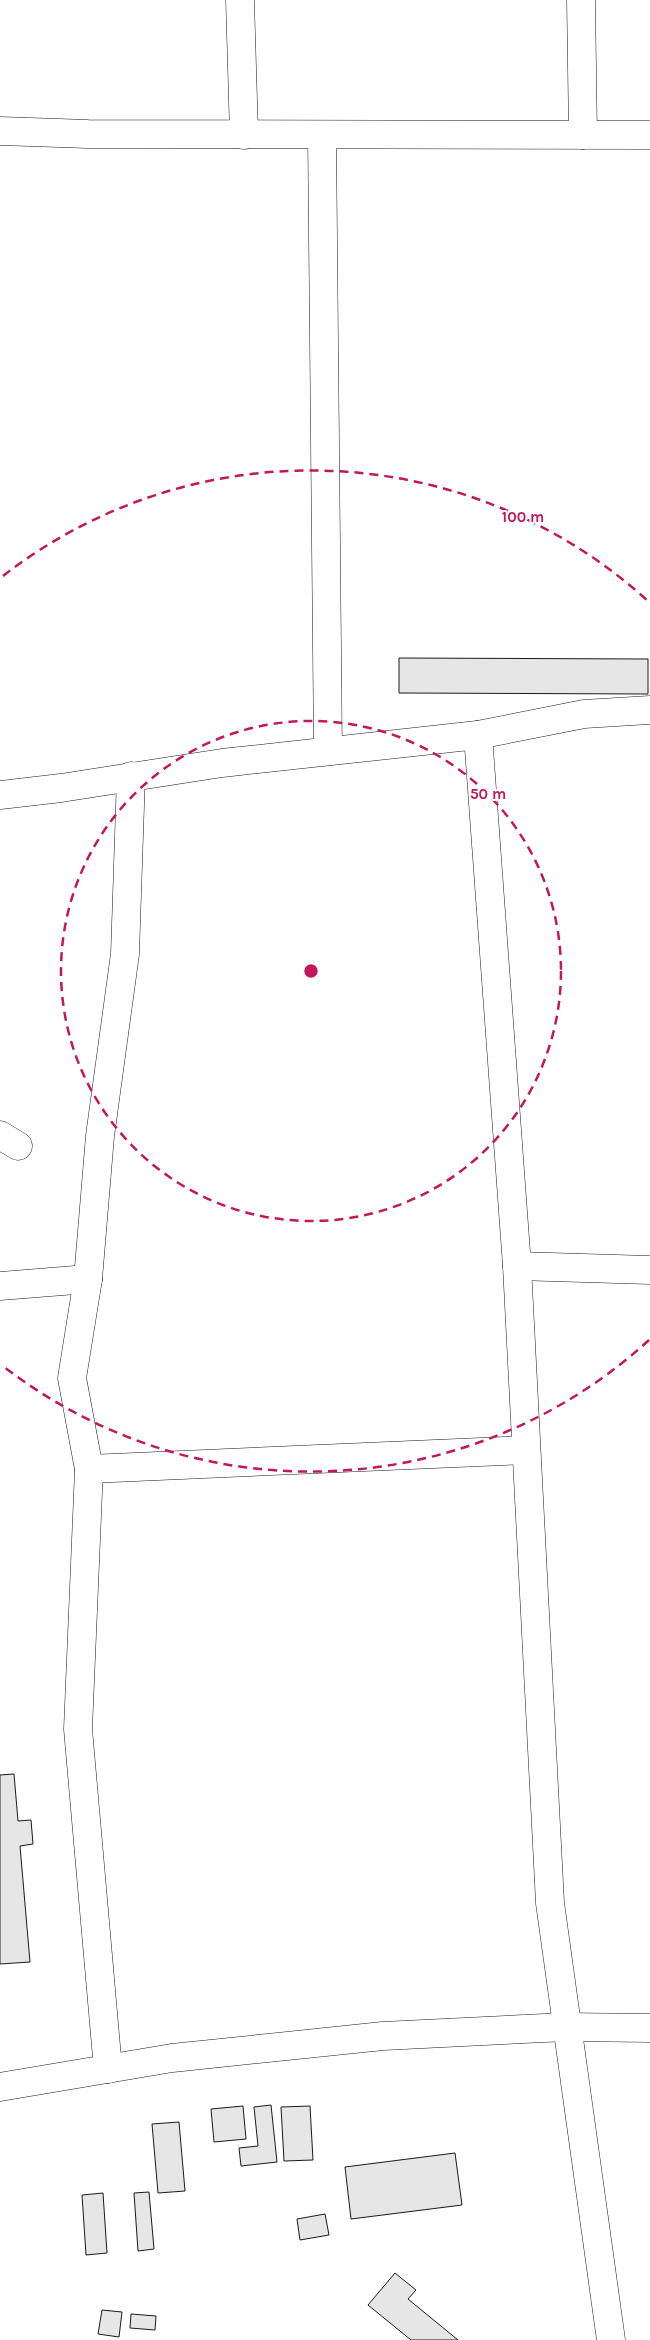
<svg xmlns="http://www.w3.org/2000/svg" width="650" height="2340" font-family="Karla,sans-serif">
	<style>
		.building { fill: #e6e6e6; stroke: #1a1a1a }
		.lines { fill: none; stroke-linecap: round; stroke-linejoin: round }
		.minor-casing { stroke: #1a1a1a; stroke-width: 29 }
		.minor { stroke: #fff; stroke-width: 28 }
		.ring { fill: none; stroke: #c2185b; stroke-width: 2.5; stroke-dasharray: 9 6 }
		.centre { fill: #c2185b; stroke: #fff; stroke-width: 2.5 }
		.ring-label { font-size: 15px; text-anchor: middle; font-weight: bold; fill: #c2185b; stroke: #fff; stroke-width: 4; stroke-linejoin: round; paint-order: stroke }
	</style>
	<rect width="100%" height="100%" fill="#fff"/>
	<!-- building -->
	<g class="building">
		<path d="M399,658L648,659V694L399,693Z"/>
		<path d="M14,1774L18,1821L31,1820L33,1844L20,1846L30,1962L0,1964V1775Z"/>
		<path d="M271,2105L277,2162L241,2166L239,2148L258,2146L254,2107Z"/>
		<path d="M243,2106L246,2139L214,2142L211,2109Z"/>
		<path d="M310,2106L313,2160L284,2161L281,2107Z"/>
		<path d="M179,2122L185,2191L158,2193L152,2124Z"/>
		<path d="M455,2153L462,2205L351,2219L345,2167Z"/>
		<path d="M149,2192L154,2249L138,2251L134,2193Z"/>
		<path d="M103,2193L107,2253L86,2255L82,2195Z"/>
		<path d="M325,2214L329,2235L300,2240L297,2219Z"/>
		<path d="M395,2273L416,2290L408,2299L458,2340H411L368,2305Z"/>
		<path d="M102,2310L122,2312L119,2337L98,2334Z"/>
		<path d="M131,2314L156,2316L155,2330L130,2328Z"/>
	</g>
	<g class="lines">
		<!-- minor casing -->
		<g class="minor-casing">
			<g id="minor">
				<path d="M240,0L244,135"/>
				<path d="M581,0L583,135"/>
				<path d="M0,131L88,134L650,135"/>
				<path d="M322,135L328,751"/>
				<path d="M478,735L584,714L650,710"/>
				<path d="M0,795L61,788L222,763L478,735L517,1266L550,1903L611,2340"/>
				<path d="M0,1135L18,1146"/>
				<path d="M517,1266L650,1270"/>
				<path d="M0,1286L88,1279"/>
				<path d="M89,1469L526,1450"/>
				<path d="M108,2069L78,1729L89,1469L72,1378L88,1279L100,1136L125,954L131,776"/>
				<path d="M0,2087L172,2058L383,2036L566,2027L650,2028"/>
			</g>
		</g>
		<!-- minor -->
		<use href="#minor" class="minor"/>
	</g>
	<!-- distance rings -->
	<g class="ring">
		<circle cx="311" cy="971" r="250"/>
		<path d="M649 1340A501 501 0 0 1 3 1366M3 576A501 501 0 0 1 649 602"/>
	</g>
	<circle cx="311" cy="971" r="8" class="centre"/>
	<g class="ring-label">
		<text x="523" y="522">100 m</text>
		<text x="488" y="799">50 m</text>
	</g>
</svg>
